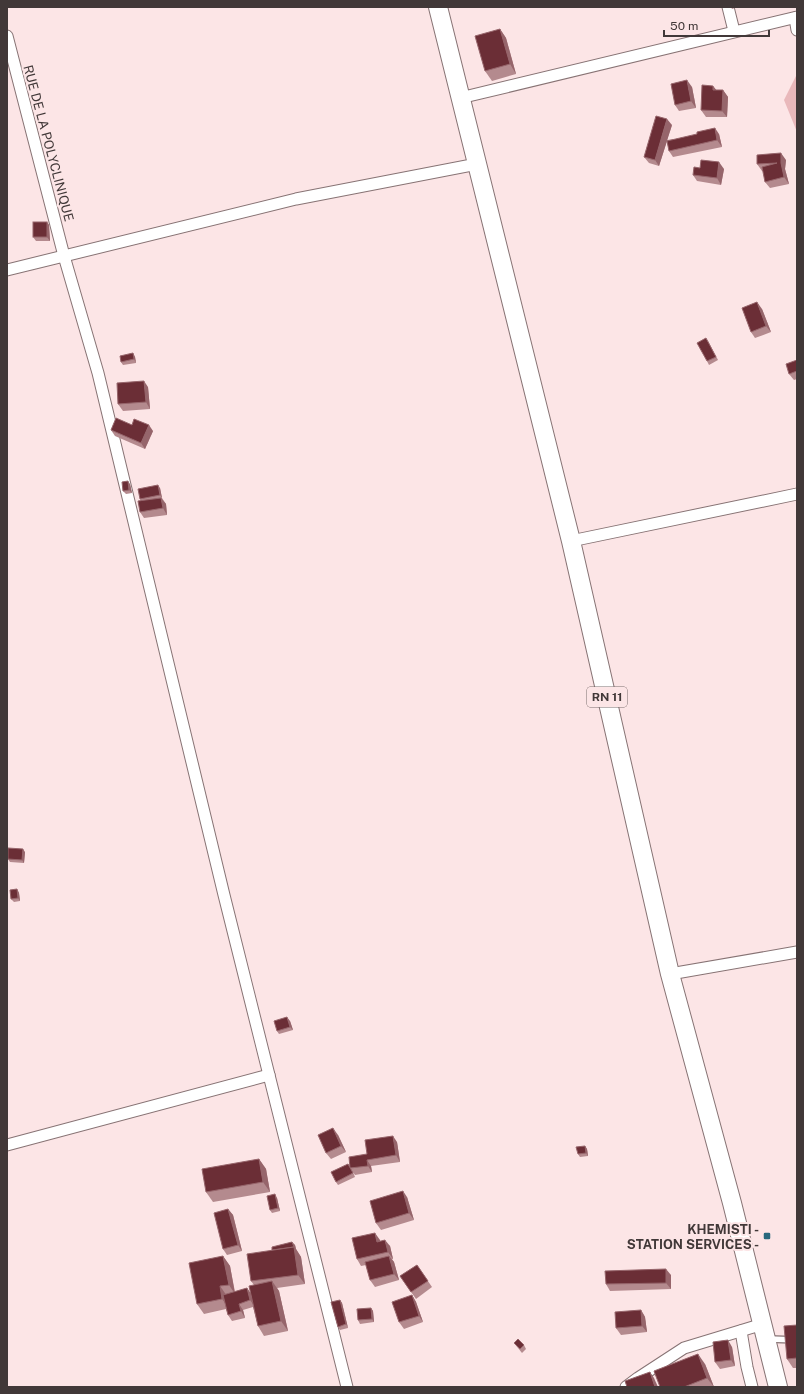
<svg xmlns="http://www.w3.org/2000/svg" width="804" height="1394" font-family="'Public Sans',sans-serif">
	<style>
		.green { fill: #e9b8bb }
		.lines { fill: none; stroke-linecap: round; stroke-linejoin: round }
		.lane-casing { stroke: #877374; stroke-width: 8 }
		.street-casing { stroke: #877374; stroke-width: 13 }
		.primary-casing { stroke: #877374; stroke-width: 20 }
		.lane { stroke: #fff; stroke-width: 5.5 }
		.street { stroke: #fff; stroke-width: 11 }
		.primary { stroke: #fff; stroke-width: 18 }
		.wall { fill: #b48a8e }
		.shaded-wall { fill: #96656b }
		.building { fill: #6b2e36; stroke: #96656b }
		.poi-dot { fill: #29687d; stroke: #fce5e6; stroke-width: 1.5 }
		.labels { text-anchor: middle; stroke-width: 4; stroke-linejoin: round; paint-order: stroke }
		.shield { fill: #fce5e6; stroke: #796c6c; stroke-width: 1 }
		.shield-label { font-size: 12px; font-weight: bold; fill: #413838 }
		.street-label { font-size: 13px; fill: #413838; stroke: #fce5e6 }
		.poi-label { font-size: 13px; font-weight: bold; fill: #413838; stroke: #fce5e6; text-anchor: end }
	</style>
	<rect width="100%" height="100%" fill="#fce5e6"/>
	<!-- green -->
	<path class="green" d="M797,74V132L784,100Z"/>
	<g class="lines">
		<!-- lane casing -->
		<g class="lane-casing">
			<path id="lane" d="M769,1339L797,1340"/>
		</g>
		<!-- street casing -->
		<g class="street-casing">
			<g id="street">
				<path d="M728,7L734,31"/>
				<path d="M795,18L797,30"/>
				<path d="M7,36L64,256L98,373L224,895L347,1387"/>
				<path d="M460,98L797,17"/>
				<path d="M7,270L296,199L477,164"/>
				<path d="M571,541L797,494"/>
				<path d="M670,974L797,952"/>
				<path d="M7,1145L269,1075"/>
				<path d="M741,1331L747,1367L752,1387"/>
				<path d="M626,1387L638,1378L684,1348L763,1324"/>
			</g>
		</g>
		<!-- primary casing -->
		<g class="primary-casing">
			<path id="primary" d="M438,7L571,541L670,974L732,1203L778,1387"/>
		</g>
		<!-- lane -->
		<use href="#lane" class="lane"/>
		<!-- street -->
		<use href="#street" class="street"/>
		<!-- primary -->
		<use href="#primary" class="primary"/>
	</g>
	<!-- wall -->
	<g class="wall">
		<path d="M731,7H738L732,9Z"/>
		<path d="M500,29L506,38L516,74L492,81L485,71Z"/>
		<path d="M713,86L716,90H723L728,97L727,117H706L701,110Z"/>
		<path d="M692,87L696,108L679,111L675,105Z"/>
		<path d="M672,125L667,140L719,134L722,147L673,157L669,151L667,141L659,166L649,163L644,157Z"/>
		<path d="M786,160L785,169L789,184L770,188L765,182L763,171H762L757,164Z"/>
		<path d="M700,168L724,169L721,185L697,181L693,175Z"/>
		<path d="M47,222L49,225L50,241H36L33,237Z"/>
		<path d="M762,309L771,332L755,338L751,332Z"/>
		<path d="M708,341L718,360L709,365L707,361Z"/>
		<path d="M133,353L135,357L136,363L123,365L121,362Z"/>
		<path d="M797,360V379L794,380L789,374Z"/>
		<path d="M148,387L150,409L123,411L118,404Z"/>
		<path d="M132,425L153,431L145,449L115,436L111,430Z"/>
		<path d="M130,484L132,493L126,494L123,491Z"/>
		<path d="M160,488L162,498L166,504L167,515L144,518L140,512L141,501L140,499Z"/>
		<path d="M25,852L24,863L10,862L8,859Z"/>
		<path d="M17,889L19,893L20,901L14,902L11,899Z"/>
		<path d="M290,1021L293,1030L279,1034L277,1031Z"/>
		<path d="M338,1135L346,1152L331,1159L326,1153Z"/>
		<path d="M397,1142L400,1162L371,1166L372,1172L355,1175L353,1172L355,1177L338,1185L336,1182L348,1164L350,1166L367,1154Z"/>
		<path d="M585,1146L587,1149L588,1156L580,1157L578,1154Z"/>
		<path d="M259,1159L266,1169L270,1192L213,1202L206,1192Z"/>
		<path d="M407,1197L414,1220L381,1230L376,1223Z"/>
		<path d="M277,1198L280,1211L272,1213L270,1210Z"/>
		<path d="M228,1209L233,1215L242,1251L227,1255L223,1249Z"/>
		<path d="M380,1240V1241L390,1246L393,1259H392L394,1262L399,1280L375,1287L370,1280L366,1265L361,1266L357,1259Z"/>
		<path d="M292,1242L295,1245L296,1249L301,1257L305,1284L277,1288L279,1291L288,1331L264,1336L258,1326L253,1307L243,1310L245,1318L232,1321L228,1315L226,1309L204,1314L197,1304L223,1256L230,1266L235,1292L247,1288L250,1293L254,1285L251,1281L272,1250Z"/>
		<path d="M417,1265L432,1287L416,1299L400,1276Z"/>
		<path d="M671,1275V1289L610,1291L606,1284Z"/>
		<path d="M412,1295L416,1302L423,1322L404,1329L399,1322Z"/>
		<path d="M340,1300L342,1303L348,1328L340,1330L338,1327Z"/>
		<path d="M371,1308L373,1311L374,1322L360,1324L358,1320Z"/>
		<path d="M641,1310L645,1317L647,1332L621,1335L616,1328Z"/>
		<path d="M797,1325V1368H793L787,1359Z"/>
		<path d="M514,1343L524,1345L526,1349L522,1353Z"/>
		<path d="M732,1347L735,1366L720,1369L715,1362Z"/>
		<path d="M705,1364L714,1387H660Z"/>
	</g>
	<!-- shaded-wall -->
	<g class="shaded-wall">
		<path d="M500,29L506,38L516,74L510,64Z"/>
		<path d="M687,80L692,87L696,108L691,101Z"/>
		<path d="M713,86L718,92L713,90Z"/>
		<path d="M723,90L728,97L727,117L722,111Z"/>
		<path d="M667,119L672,125L659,166L655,160Z"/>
		<path d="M715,128L719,134L722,147L717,140Z"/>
		<path d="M781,153L786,160L785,169L789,184L784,177L781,163Z"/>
		<path d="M719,162L724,169L721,185L717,178Z"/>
		<path d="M47,222L49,225L50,241L47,237Z"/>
		<path d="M757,302L762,309L771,332L766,326Z"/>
		<path d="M133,353L135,357L136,363L134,359Z"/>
		<path d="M144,381L148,387L150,409L146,402Z"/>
		<path d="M149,425L153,431L145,449L141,443Z"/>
		<path d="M128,481L130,484L132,493L129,490Z"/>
		<path d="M158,485L160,488L162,498L160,495Z"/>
		<path d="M161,498L166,504L167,515L163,508Z"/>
		<path d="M23,849L25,852L24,863L22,860Z"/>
		<path d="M17,889L19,893L20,901L18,898Z"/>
		<path d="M287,1017L290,1021L293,1030L290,1027Z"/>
		<path d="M333,1128L338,1135L346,1152L341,1146Z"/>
		<path d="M393,1136L397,1142L400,1162L396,1155Z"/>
		<path d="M585,1146L587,1149L588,1156L586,1153Z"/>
		<path d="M259,1159L266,1169L270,1192L263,1182Z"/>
		<path d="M367,1160L371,1166L372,1172L368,1166Z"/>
		<path d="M403,1191L407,1197L414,1220L409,1213Z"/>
		<path d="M275,1194L277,1198L280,1211L278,1208Z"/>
		<path d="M228,1209L233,1215L242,1251L238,1245Z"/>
		<path d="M375,1233L380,1240L382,1248L377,1242Z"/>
		<path d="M385,1240L390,1246L393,1259L388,1252Z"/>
		<path d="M292,1242L295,1245L296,1249L301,1257L305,1284L298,1275Z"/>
		<path d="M223,1256L230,1266L235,1294L229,1285Z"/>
		<path d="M389,1256L394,1262L399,1280L394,1274Z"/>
		<path d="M666,1269L671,1275V1289L666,1283Z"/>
		<path d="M272,1281L279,1291L288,1331L281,1321Z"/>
		<path d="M220,1286L227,1296L229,1308L222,1299Z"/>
		<path d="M247,1288L252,1295L255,1307L250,1300Z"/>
		<path d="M412,1295L416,1302L423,1322L419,1316Z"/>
		<path d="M340,1300L342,1303L348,1328L346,1324Z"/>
		<path d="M239,1304L243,1310L245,1318L241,1311Z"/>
		<path d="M371,1308L373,1311L374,1322L372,1319Z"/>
		<path d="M641,1310L645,1317L647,1332L642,1326Z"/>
		<path d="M728,1340L732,1347L735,1366L731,1360Z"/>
		<path d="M698,1354L705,1364L714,1387L707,1378Z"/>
		<path d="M650,1372L654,1378L658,1387H655Z"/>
	</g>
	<!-- building -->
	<g class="building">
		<path d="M500,29L510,64L485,71L475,36Z"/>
		<path d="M687,80L691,101L675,105L671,84Z"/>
		<path d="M702,85L713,86V90H723L722,111L701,110Z"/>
		<path d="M656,116L667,119L655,160L644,157Z"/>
		<path d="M715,128L717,140L669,151L667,141L697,134V132Z"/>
		<path d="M781,153V163L784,177L765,182L762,167L777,163L757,164V155Z"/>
		<path d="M701,160L719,162L717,178L693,175L694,167L700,168Z"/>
		<rect x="33" y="222" width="14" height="15"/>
		<path d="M757,302L766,326L751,332L742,308Z"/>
		<path d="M706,338L716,357L707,361L697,343Z"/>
		<path d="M133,353L134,359L121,362L120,356Z"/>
		<path d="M797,360V371L789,374L786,364Z"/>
		<path d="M144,381L146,402L118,404L117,383Z"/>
		<path d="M116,418L132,425L134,419L149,425L141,443L111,430Z"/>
		<path d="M128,481L129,490L123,491L122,482Z"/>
		<path d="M158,485L160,495L140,499L138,489Z"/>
		<path d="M161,498L163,508L140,512L138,501Z"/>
		<path d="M8,848L23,849L22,860L8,859Z"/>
		<path d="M17,889L18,898L11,899L10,890Z"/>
		<path d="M287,1017L290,1027L277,1031L274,1021Z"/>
		<path d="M333,1128L341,1146L326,1153L318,1135Z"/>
		<path d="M393,1136L396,1155L367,1160L368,1166L350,1168L349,1157L367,1154L365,1140Z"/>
		<path d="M585,1146L586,1153L578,1154L576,1147Z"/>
		<path d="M259,1159L263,1182L206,1192L202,1169Z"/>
		<path d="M348,1164L353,1173L336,1182L331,1172Z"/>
		<path d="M403,1191L409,1213L376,1223L370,1201Z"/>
		<path d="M275,1194L278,1208L270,1210L267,1196Z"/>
		<path d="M228,1209L238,1245L223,1249L214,1213Z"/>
		<path d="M375,1233L377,1242L385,1240L388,1252L357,1259L352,1238Z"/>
		<path d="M292,1242L294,1247L272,1250V1247Z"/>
		<path d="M294,1247L298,1275L251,1281L247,1254Z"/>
		<path d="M223,1256L229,1285L220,1286L222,1299L197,1304L189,1263Z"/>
		<path d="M389,1256L394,1274L370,1280L365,1262Z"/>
		<path d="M417,1265L428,1281L411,1292L400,1276Z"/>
		<path d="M666,1269V1283L606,1284L605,1271Z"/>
		<path d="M272,1281L281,1321L258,1326L249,1286Z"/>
		<path d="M247,1288L250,1300L239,1304L241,1311L228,1315L223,1295Z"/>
		<path d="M412,1295L419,1316L399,1322L392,1302Z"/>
		<path d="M340,1300L346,1324L338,1327L331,1302Z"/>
		<path d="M371,1308L372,1319L358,1320L357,1309Z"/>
		<path d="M641,1310L642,1326L616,1328L615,1312Z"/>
		<path d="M797,1325V1358L787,1359L784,1326Z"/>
		<path d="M518,1339L524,1345L520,1349L514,1343Z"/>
		<path d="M728,1340L731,1360L715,1362L713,1342Z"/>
		<path d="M698,1354L707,1378L684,1387H660L654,1371Z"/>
		<path d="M650,1372L655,1387H627L625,1381Z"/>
	</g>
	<!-- markers -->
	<rect class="poi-dot" x="763" y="1232" width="8" height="8" rx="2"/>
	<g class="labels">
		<!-- shield labels -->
		<rect class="shield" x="587" y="687" width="40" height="20" rx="3"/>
		<g class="shield-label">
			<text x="607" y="701">RN 11</text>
		</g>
		<!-- street labels -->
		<g class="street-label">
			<text transform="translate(49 143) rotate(75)" y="5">RUE DE LA POLYCLINIQUE</text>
		</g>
		<!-- poi labels -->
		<g class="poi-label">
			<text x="759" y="1234">KHEMISTI -<tspan x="759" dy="15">STATION SERVICES -</tspan></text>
		</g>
	</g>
	<!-- border -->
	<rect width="804" height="1394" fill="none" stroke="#413838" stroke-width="16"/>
	<!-- scale -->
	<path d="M664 30v6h105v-6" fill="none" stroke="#413838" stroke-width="2"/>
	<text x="670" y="30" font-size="12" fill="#413838" stroke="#fce5e6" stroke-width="3" paint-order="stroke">50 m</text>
</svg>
